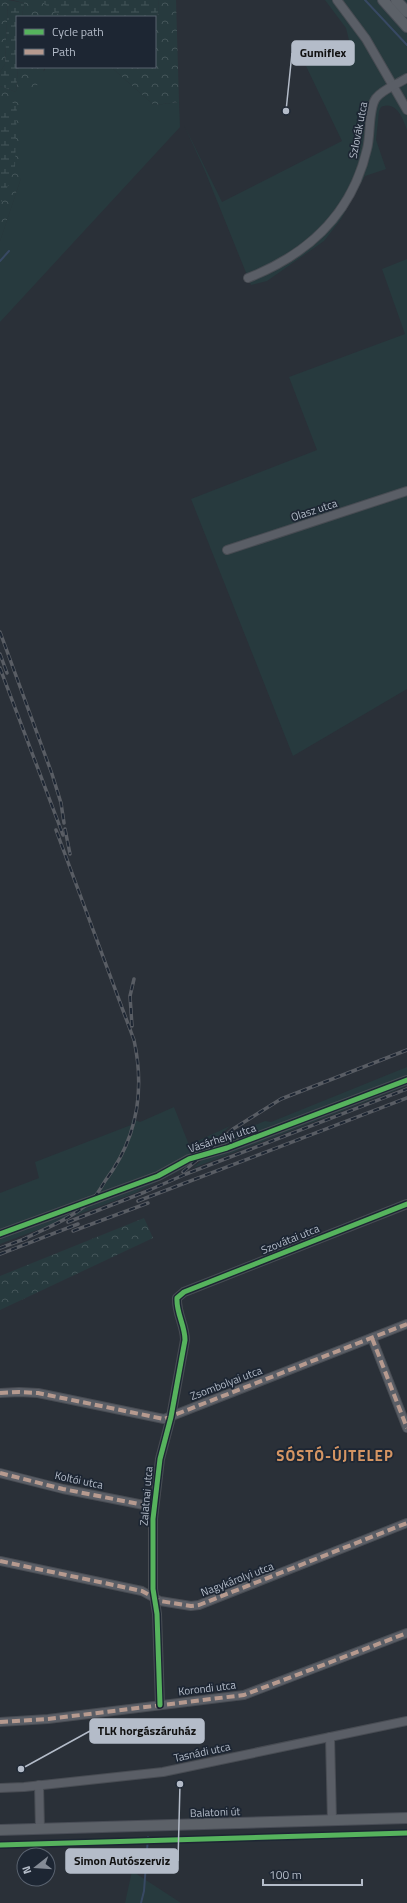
<svg xmlns="http://www.w3.org/2000/svg" width="407" height="1903" font-family="'Titillium Web',sans-serif">
	<style>
		.grass { fill: #273a3e }
		.forest { fill: url(#forest-crowns) }
		.wetland { fill: url(#wetland-marsh) }
		.lines { fill: none; stroke-linecap: round; stroke-linejoin: round }
		.stream { stroke: #384963; stroke-width: 2 }
		.minor-casing { stroke: #484c53; stroke-width: 10 }
		.major-casing { stroke: #484c55; stroke-width: 12 }
		.minor { stroke: #5a5e66; stroke-width: 8 }
		.major { stroke: #5c6168; stroke-width: 10 }
		.rail-casing { stroke: #595d64; stroke-width: 3.5 }
		.rail { stroke: #1d2633; stroke-width: 2; stroke-dasharray: 6; stroke-linecap: butt }
		.quiet { stroke: #b69a8f; stroke-width: 4; stroke-dasharray: 8 4; stroke-linecap: butt }
		.cycleway-casing { stroke: #1d2633; stroke-width: 8 }
		.cycleway { stroke: #56b35d; stroke-width: 5 }
		.labels { text-anchor: middle; stroke-width: 3.5; stroke-linejoin: round; paint-order: stroke }
		.street-label { font-size: 11px; fill: #b4bcc9; stroke: #1d2633 }
		.district-label { font-size: 15px; font-weight: bold; letter-spacing: 1px; fill: #d59563; stroke: #1d2633 }
		.leader { fill: none; stroke: #b4bcc9; stroke-width: 1.5 }
		.callout-dot { fill: #b4bcc9; stroke: #1d2633; stroke-width: 1.5 }
		.callout { fill: #b4bcc9; stroke: #b4bcc9; stroke-width: 1.5 }
		.callout-label { font-size: 12px; text-anchor: middle; font-weight: bold; fill: #111 }
	</style>
	<defs>
		<pattern id="forest-crowns" width="20" height="18" patternUnits="userSpaceOnUse"><rect width="20" height="18" fill="#273a3e"/><path d="M2 6a3 3 0 1 1 6 0M12 15a3 3 0 1 1 6 0" fill="none" stroke="#445559"/></pattern>
		<pattern id="wetland-marsh" width="20" height="14" patternUnits="userSpaceOnUse"><rect width="20" height="14" fill="#273a3e"/><path d="M1 5h8M5 5V1M11 12h8M15 12V8" fill="none" stroke="#445559"/></pattern>
	</defs>
	<rect width="100%" height="100%" fill="#2a3038"/>
	<!-- grass -->
	<g class="grass">
		<path d="M325,0H407V130C403,118 396,100 381,107L379,111L376,140L386,169L365,176L341,219L324,241L267,281L251,285L205,171L184,125L222,202L342,141L306,66L350,44L346,28Z"/>
		<path d="M45,67H111L154,105L179,102L180,127L0,322V241L21,178V85L45,70Z"/>
		<path d="M407,259V689L293,756L191,499L317,450L289,377L405,334L382,269Z"/>
		<path d="M407,1067V1086L193,1168L230,1135L265,1121L271,1122Z"/>
		<path d="M174,1107L189,1145L230,1126L192,1161L179,1171L135,1193L0,1244V1193L39,1178L35,1162L131,1125L132,1119L140,1122Z"/>
		<path d="M132,1871L181,1903H125Z"/>
	</g>
	<!-- forest -->
	<g class="forest">
		<path d="M0,0H8L5,64L0,72Z"/>
		<path d="M13,0H44L45,4L62,17H22L24,3Z"/>
		<path d="M158,0H176L179,102L154,105L111,67H155V28L159,6Z"/>
		<path d="M18,67H45L36,88L21,86V178L0,241V86L16,92Z"/>
		<path d="M144,1218L153,1238L0,1310V1276Z"/>
	</g>
	<!-- wetland -->
	<g class="wetland">
		<path d="M8,0L24,3L22,17H17L18,67L16,92L0,86V72L5,64Z"/>
		<path d="M44,0H158L159,6L155,28V17H62L44,4Z"/>
		<path d="M10,103H17L15,167L0,206V111L8,109Z"/>
	</g>
	<g class="lines">
		<!-- stream -->
		<g class="stream">
			<path d="M365,0L407,45"/>
			<path d="M0,261L9,251"/>
			<path d="M141,1903L144,1891L148,1837"/>
		</g>
		<!-- minor casing -->
		<g class="minor-casing">
			<g id="minor">
				<path d="M337,0L366,39L407,110"/>
				<path d="M248,278C309,254 352,214 367,149C371,135 368,109 376,98C383,89 398,84 407,78"/>
				<path d="M227,550L407,491"/>
				<path d="M0,1234L158,1176L189,1159L227,1148L407,1080"/>
				<path d="M372,1338L407,1428"/>
				<path d="M0,1393L19,1392L38,1393L164,1419L407,1324"/>
				<path d="M0,1473L63,1489L154,1507"/>
				<path d="M0,1561L142,1591L160,1601L191,1606L199,1605L407,1523"/>
				<path d="M160,1705L157,1614L153,1589V1519L160,1459L171,1417L185,1340C185,1325 176,1313 177,1298L184,1292L407,1204"/>
				<path d="M0,1722L48,1719L244,1695L407,1633"/>
				<path d="M330,1737L332,1821"/>
				<path d="M39,1785L40,1829"/>
				<path d="M0,1788L24,1787L163,1772L407,1721"/>
			</g>
		</g>
		<!-- major casing -->
		<g class="major-casing">
			<g id="major">
				<path d="M383,0L407,27"/>
				<path d="M396,0L407,12"/>
				<path d="M0,1830L407,1818"/>
			</g>
		</g>
		<!-- minor -->
		<use href="#minor" class="minor"/>
		<!-- major -->
		<use href="#major" class="major"/>
		<!-- rail casing -->
		<g class="rail-casing">
			<g id="rail">
				<path d="M0,632L52,774L61,803L64,823"/>
				<path d="M0,654L7,673"/>
				<path d="M0,668L63,835"/>
				<path d="M65,829L70,854"/>
				<path d="M132,1026L130,996L134,979"/>
				<path d="M183,1172L233,1129L281,1099L407,1050"/>
				<path d="M138,1201L407,1098"/>
				<path d="M68,1222L145,1192L186,1174L407,1089"/>
				<path d="M73,1231L148,1203"/>
				<path d="M22,1240C46,1228 71,1219 91,1201C96,1196 101,1188 105,1181C137,1139 145,1091 134,1040L56,830"/>
				<path d="M0,1248L27,1238"/>
				<path d="M0,1254L78,1224"/>
			</g>
		</g>
		<!-- rail -->
		<use href="#rail" class="rail"/>
		<!-- quiet -->
		<g class="quiet">
			<path d="M372,1338L407,1428"/>
			<path d="M0,1393L19,1392L38,1393L164,1419L407,1324"/>
			<path d="M0,1473L63,1489L154,1507"/>
			<path d="M0,1561L142,1591L160,1601L191,1606L199,1605L407,1523"/>
			<path d="M0,1722L48,1719L244,1695L407,1633"/>
		</g>
		<!-- cycleway casing -->
		<g class="cycleway-casing">
			<g id="cycleway">
				<path d="M0,1234L158,1176L189,1159L227,1148L407,1080"/>
				<path d="M160,1705L157,1614L153,1589V1519L160,1459L171,1417L185,1340C185,1325 176,1313 177,1298L184,1292L407,1204"/>
				<path d="M0,1845L407,1833"/>
			</g>
		</g>
		<!-- cycleway -->
		<use href="#cycleway" class="cycleway"/>
	</g>
	<g class="labels">
		<!-- street labels -->
		<g class="street-label">
			<text transform="translate(358 130) rotate(-79)" y="4">Szlovák utca</text>
			<text transform="translate(314 510) rotate(-18)" y="4">Olasz utca</text>
			<text transform="translate(222 1138) rotate(-18)" y="4">Vásárhelyi utca</text>
			<text transform="translate(290 1239) rotate(-22)" y="4">Szovátai utca</text>
			<text transform="translate(226 1383) rotate(-21)" y="4">Zsombolyai utca</text>
			<text transform="translate(79 1480) rotate(12)" y="4">Koltói utca</text>
			<text transform="translate(146 1496) rotate(-85)" y="4">Zalatnai utca</text>
			<text transform="translate(237 1579) rotate(-21)" y="4">Nagykárolyi utca</text>
			<text transform="translate(207 1688) rotate(-7)" y="4">Korondi utca</text>
			<text transform="translate(202 1752) rotate(-12)" y="4">Tasnádi utca</text>
			<text transform="translate(215 1812) rotate(-2)" y="4">Balatoni út</text>
		</g>
		<!-- district labels -->
		<g class="district-label">
			<text x="335" y="1461">SÓSTÓ-ÚJTELEP</text>
		</g>
	</g>
	<!-- callouts -->
	<path class="leader" d="M286 111L292 53M21 1769L90 1731M180 1784L178 1861"/>
	<g class="callout-dot">
		<circle cx="286" cy="111" r="4"/>
		<circle cx="21" cy="1769" r="4"/>
		<circle cx="180" cy="1784" r="4"/>
	</g>
	<g class="callout">
		<rect x="292" y="41" width="62" height="24" rx="4"/>
		<rect x="90" y="1719" width="114" height="24" rx="4"/>
		<rect x="66" y="1849" width="112" height="24" rx="4"/>
	</g>
	<g class="callout-label">
		<text x="323" y="57">Gumiflex</text>
		<text x="147" y="1735">TLK horgászáruház</text>
		<text x="122" y="1865">Simon Autószerviz</text>
	</g>
	<!-- legend -->
	<rect x="16" y="16" width="140" height="52" fill="#1d2633" stroke="#59626f"/>
	<rect x="24" y="29" width="20" height="6" fill="#56b35d" stroke="#59626f"/>
	<text x="52" y="36" font-size="12" fill="#b4bcc9">Cycle path</text>
	<rect x="24" y="49" width="20" height="6" fill="#b69a8f" stroke="#59626f"/>
	<text x="52" y="56" font-size="12" fill="#b4bcc9">Path</text>
	<!-- north arrow -->
	<g transform="translate(36 1867) rotate(253)"><circle r="19" fill="#1d2633" stroke="#59626f"/>
	<path d="M0-3L7 15L0 10L-7 15Z" fill="#848b96"/>
	<text y="-6" font-size="11" font-weight="bold" text-anchor="middle" fill="#b4bcc9">N</text>
	</g>
	<!-- scale -->
	<path d="M263 1879v6h99v-6" fill="none" stroke="#b4bcc9" stroke-width="2"/>
	<text x="269" y="1879" font-size="12" fill="#b4bcc9" stroke="#1d2633" stroke-width="3" paint-order="stroke">100 m</text>
</svg>
